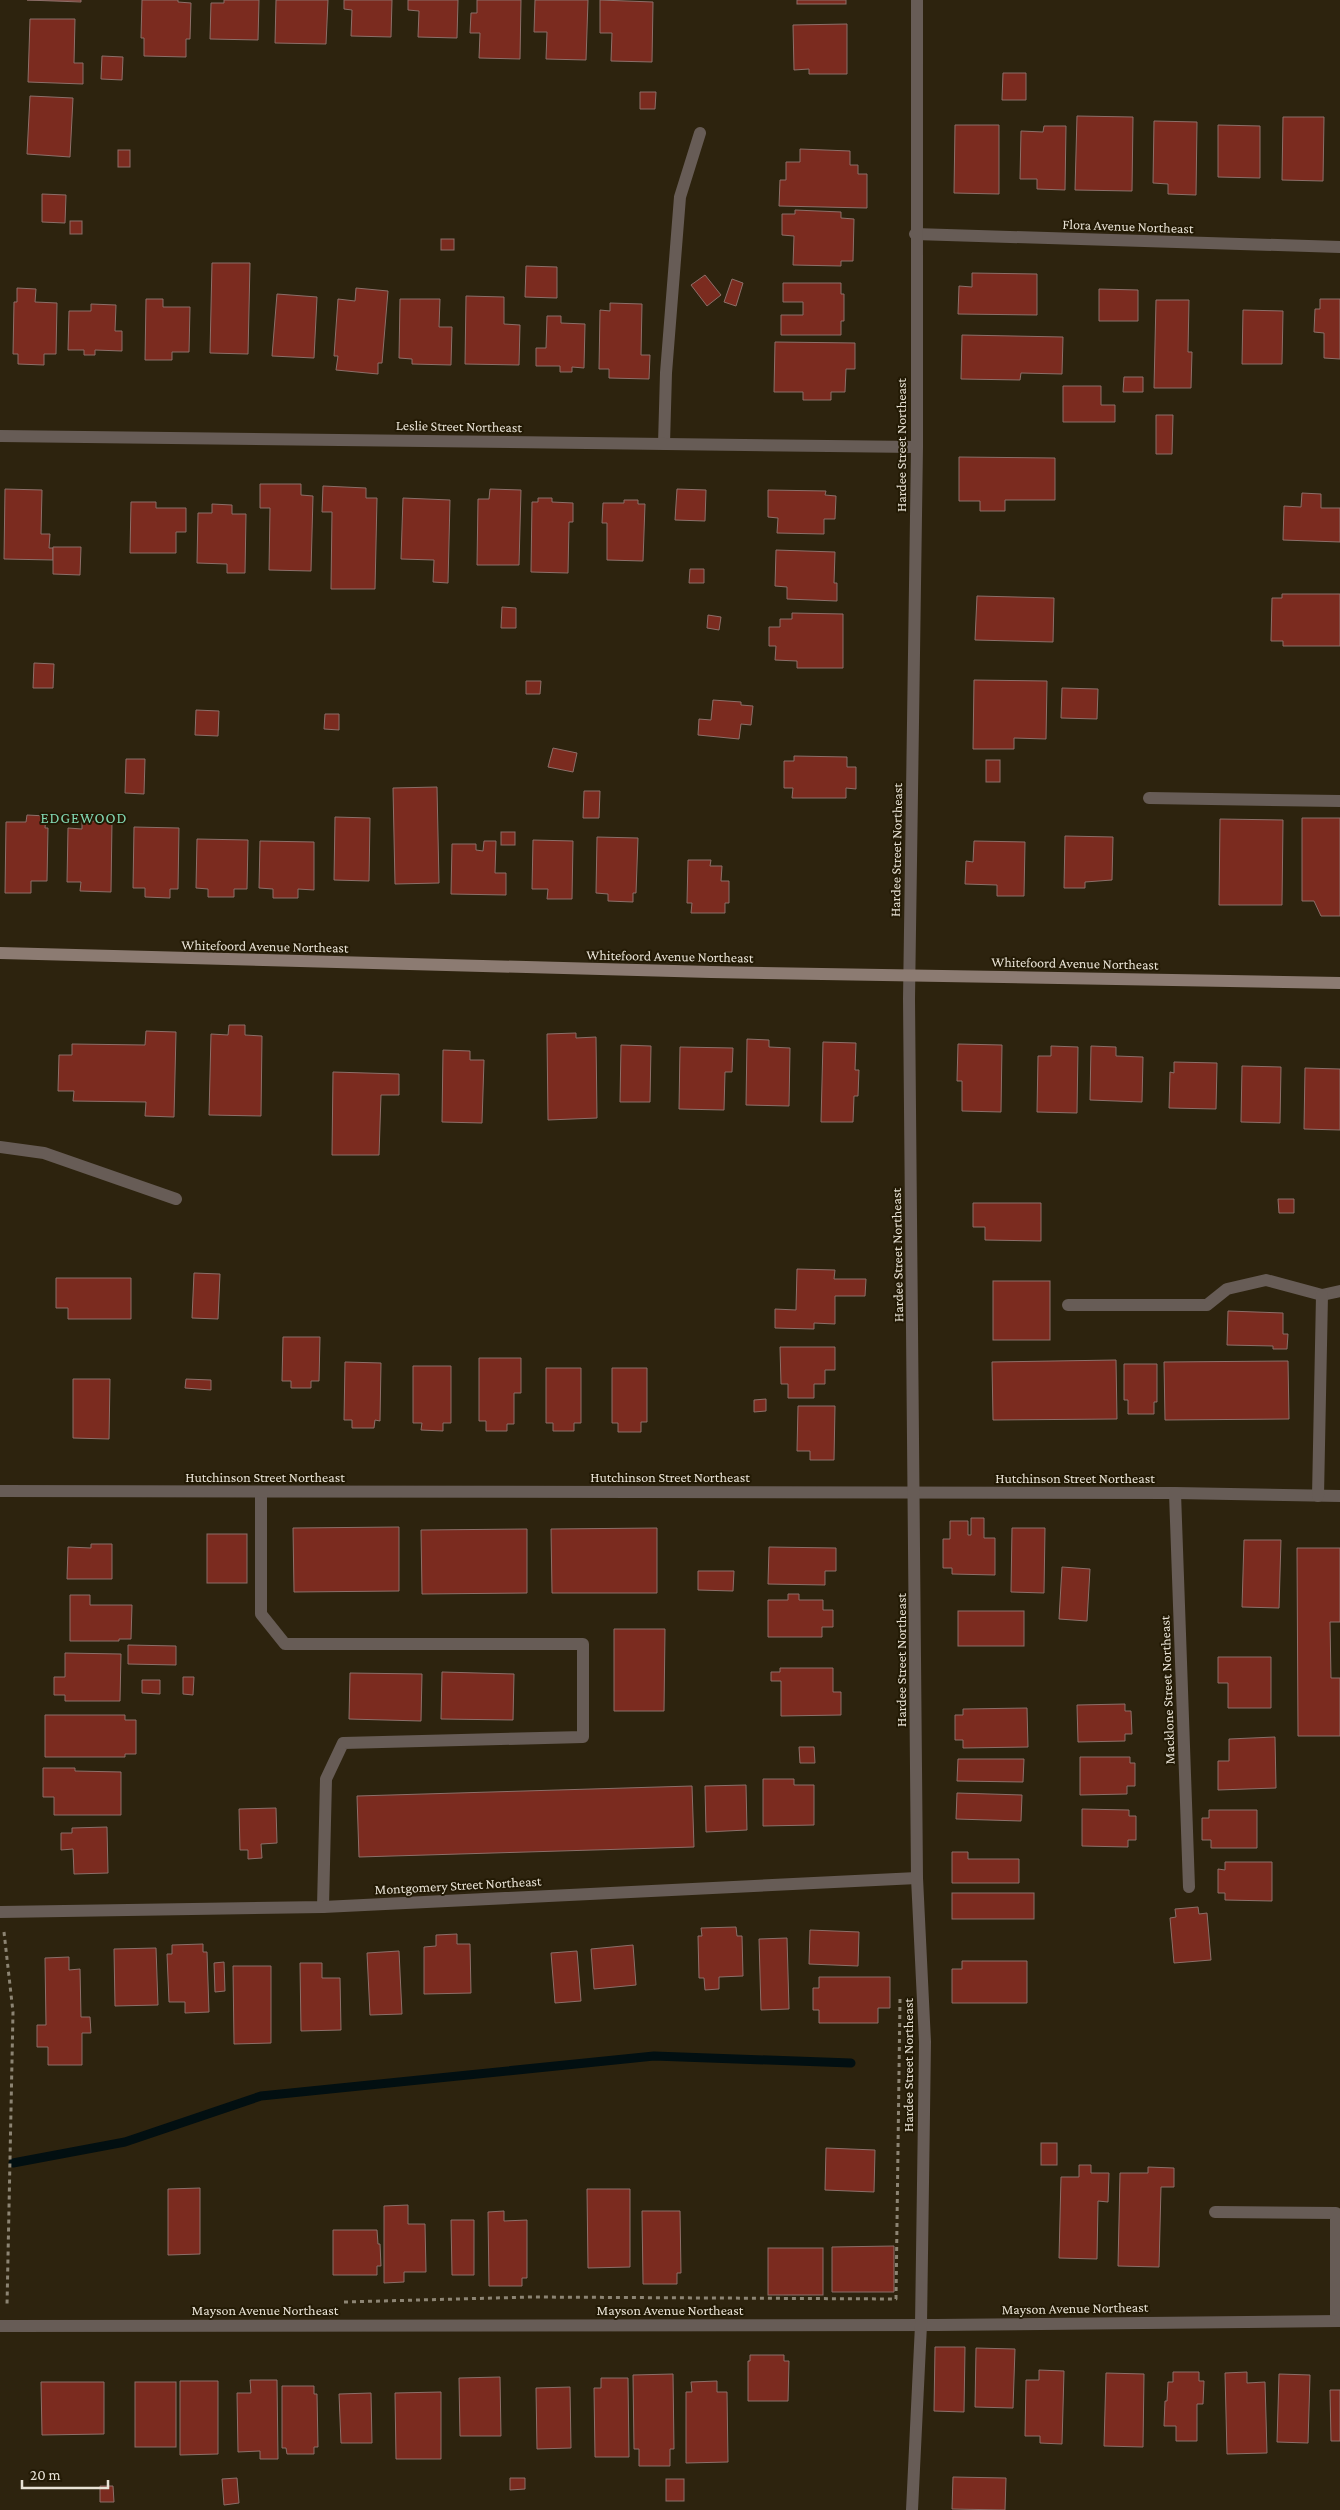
<svg xmlns="http://www.w3.org/2000/svg" width="1340" height="2510" font-family="'Crimson Pro',serif">
	<style>
		.lines { fill: none; stroke-linecap: round; stroke-linejoin: round }
		.stream { stroke: #020f11; stroke-width: 9 }
		.building { fill: #7b2b1f; stroke: #8c6f69 }
		.path { stroke: #8c8473; stroke-width: 3; stroke-dasharray: 4 4; stroke-linecap: butt }
		.lane { stroke: #675c56; stroke-width: 12 }
		.street { stroke: #675c56; stroke-width: 12 }
		.secondary { stroke: #8c7b72; stroke-width: 12 }
		.labels { text-anchor: middle; stroke-width: 4; stroke-linejoin: round; paint-order: stroke }
		.street-label { font-size: 14px; fill: #e8e2d5; stroke: #231a05 }
		.neighbourhood-label { font-size: 15px; letter-spacing: 1px; fill: #82d8b3; stroke: #231a05 }
	</style>
	<rect width="100%" height="100%" fill="#2d230e"/>
	<g class="lines">
		<!-- stream -->
		<path class="stream" d="M13,2163L125,2142L261,2096L654,2056L851,2063"/>
	</g>
	<!-- building -->
	<g class="building">
		<path d="M27,0H81V2Z"/>
		<path d="M142,0H178V2L191,3L190,39H186V57L144,56V38H141Z"/>
		<path d="M224,0H259L258,40L210,39L211,3H224Z"/>
		<path d="M276,0H328L326,44L275,43Z"/>
		<path d="M344,0H392L391,37L351,36L352,10L344,9Z"/>
		<path d="M408,0H458L457,38L418,37L419,11L408,10Z"/>
		<path d="M477,0H521L520,59L479,58L480,33H470L471,13H477Z"/>
		<path d="M535,0H588L586,60L546,59L547,32H534Z"/>
		<path d="M600,0L653,2L652,62L611,61L612,33H600Z"/>
		<rect x="797" y="0" width="49" height="4"/>
		<path d="M30,19H75L74,63H83V84L28,82Z"/>
		<path d="M847,24V74H809V69L794,70L793,25Z"/>
		<path d="M102,56L123,57L122,80L101,79Z"/>
		<path d="M1003,73H1026V100H1002Z"/>
		<path d="M640,92H656L655,109H640Z"/>
		<path d="M30,96L73,98L70,157L27,154Z"/>
		<path d="M1077,116L1133,117L1132,191L1075,190Z"/>
		<path d="M1283,117H1324L1323,181L1282,180Z"/>
		<path d="M1154,121L1197,122L1196,195L1168,194V184L1153,183Z"/>
		<path d="M955,125H999V194L954,193Z"/>
		<path d="M1218,125L1260,126V178L1218,177Z"/>
		<path d="M1044,126H1066L1065,190L1037,189V179H1020L1021,131L1043,132Z"/>
		<path d="M800,149L850,151V165H858V174H867V208L779,206L780,180H786V162H800Z"/>
		<rect x="118" y="150" width="12" height="17"/>
		<path d="M42,194L66,195L65,223L42,222Z"/>
		<path d="M795,210L841,212V218L854,219L853,261H841V266L793,265L794,236L782,235V214H795Z"/>
		<rect x="70" y="221" width="12" height="13"/>
		<rect x="441" y="239" width="13" height="11"/>
		<path d="M212,263H250L248,354L210,353Z"/>
		<path d="M526,266L557,267V298L525,297Z"/>
		<path d="M972,273L1037,274V315L958,314L959,286L972,287Z"/>
		<path d="M705,275L721,295L707,306L691,285Z"/>
		<path d="M732,279L743,283L736,306L724,302Z"/>
		<path d="M783,283H841V294H844V321H841V335H781V315H803V302H783Z"/>
		<path d="M17,288L36,289L35,302L57,303L56,354H44V365L18,364V354H13L14,302H17Z"/>
		<path d="M356,288L388,291L382,363H378V374L336,370L338,356H334L338,299L355,301Z"/>
		<path d="M1099,289L1138,290V321H1099Z"/>
		<path d="M277,294L317,297L314,358L272,356Z"/>
		<path d="M466,296L504,297V324L520,325L519,365L465,364Z"/>
		<path d="M146,299H163V307H190L189,352H172V360H145Z"/>
		<path d="M400,299H440L439,327H452L451,365L412,364V359L399,358Z"/>
		<path d="M1320,299H1340V359L1324,358V333L1314,332L1315,309H1320Z"/>
		<path d="M1156,300H1189L1188,352H1192L1191,388H1154Z"/>
		<path d="M610,303L642,304L641,355H650L649,379L609,378V369H599L600,310L610,311Z"/>
		<path d="M91,304L116,305L115,331H122V351L95,350V355H84V350H68L69,311H91Z"/>
		<path d="M1243,310L1283,311L1282,364H1242Z"/>
		<path d="M547,316H561V323L585,324L584,368L572,367V372H560V366H536V348H546Z"/>
		<path d="M962,335L1063,337L1062,374L1021,373L1020,380L961,379Z"/>
		<path d="M775,342L855,343V369H846L845,392H831V400H803V392H774Z"/>
		<path d="M1124,377H1143V392H1123Z"/>
		<path d="M1063,386H1101V405H1115V422H1063Z"/>
		<path d="M1156,415H1173L1172,454H1156Z"/>
		<path d="M959,457L1055,458V500H1005V511H980V501H959Z"/>
		<path d="M260,484H301V495L313,496L311,571L269,570L270,508H260Z"/>
		<path d="M323,486L366,488V498H377L375,589H331L332,512H322Z"/>
		<path d="M5,489L42,490L41,534H50L49,548H53V560L4,559Z"/>
		<path d="M490,489L521,490L519,565H477L478,499H489Z"/>
		<path d="M677,489L706,490L705,521L675,520Z"/>
		<path d="M768,490L826,491L825,495L836,496L835,519H824V534L777,533L778,518L768,517Z"/>
		<path d="M1302,493L1321,494V508H1340V542L1283,540L1284,506L1301,507Z"/>
		<path d="M403,498L450,500L448,583L433,582L434,560L401,559Z"/>
		<path d="M538,498H552V502L573,503V522H569L568,573L531,572L532,502H538Z"/>
		<path d="M624,500H638V504H645L643,561L607,560V523H602L603,503H624Z"/>
		<path d="M131,502H156V508H186V532H176V553H130Z"/>
		<path d="M212,504L232,505V514H246L245,573H227V564L197,563L198,513H212Z"/>
		<path d="M53,547H81L80,575L53,574Z"/>
		<path d="M776,550L835,552L834,583H837V601L787,599V587L775,586Z"/>
		<path d="M690,569H704V583H689Z"/>
		<path d="M1282,594H1340V646H1283V641H1271L1272,598H1282Z"/>
		<path d="M977,596L1054,598L1053,642L975,640Z"/>
		<path d="M502,607L516,608V628H501Z"/>
		<path d="M792,613L843,614V668H797V661L775,660L776,646H769V627H780V619H792Z"/>
		<path d="M708,615L721,617L719,630L707,628Z"/>
		<path d="M34,663L54,664L53,688H33Z"/>
		<path d="M974,680L1047,681L1046,739L1014,738V749H973Z"/>
		<path d="M526,681H541L540,694H526Z"/>
		<path d="M1062,688L1098,689L1097,719L1061,718Z"/>
		<path d="M713,700L741,702V705L753,706L751,725L741,724L739,739L698,735L699,719L711,720Z"/>
		<path d="M196,710L219,711L218,736L195,735Z"/>
		<path d="M325,714H339V730L324,729Z"/>
		<path d="M553,748L577,753L573,772L548,767Z"/>
		<path d="M794,756L847,757V767H856V789L846,788V798H792L793,788H784V761H794Z"/>
		<path d="M126,759H145L144,794L125,793Z"/>
		<rect x="986" y="760" width="14" height="22"/>
		<path d="M437,787L439,883L395,884L393,788Z"/>
		<path d="M584,791H600L599,818H583Z"/>
		<path d="M27,815L46,816L45,828H48L47,881H31V893H5L6,822H26Z"/>
		<path d="M335,817L370,818L369,881L334,880Z"/>
		<path d="M1302,818H1340V916H1321L1314,901H1302Z"/>
		<path d="M1220,819L1283,820L1282,905H1219Z"/>
		<path d="M82,821H112L111,892L80,891L81,882H67L68,828L82,829Z"/>
		<path d="M134,827L179,828L178,889H170V898L145,897V888H133Z"/>
		<rect x="501" y="832" width="14" height="13"/>
		<path d="M1065,836L1113,837L1112,880L1085,882V888H1064Z"/>
		<path d="M597,837L638,838L636,893H633V902L608,901V894L596,893Z"/>
		<path d="M197,839L248,840L247,889H234V897H208V889L196,888Z"/>
		<path d="M533,840L573,841L572,899H547L548,889H532Z"/>
		<path d="M260,841L314,842V890L298,889V898H273V889L259,888Z"/>
		<path d="M484,841H496L495,873H506V895L451,894L452,844H476V850L483,851Z"/>
		<path d="M974,841L1025,842L1024,896H997V885L965,884L966,861L973,862Z"/>
		<path d="M688,860H711L710,866H722L721,881H729V903H725V913H691L692,903H687Z"/>
		<path d="M229,1025H245V1035L262,1036L261,1116L209,1115L211,1034L228,1035Z"/>
		<path d="M146,1031L176,1032L174,1117L145,1116L146,1102L73,1101L74,1091H58L59,1055H72V1044L145,1045Z"/>
		<path d="M576,1033V1038L596,1037L597,1118L548,1120L547,1034Z"/>
		<path d="M747,1039L769,1040V1047L790,1048L789,1106L746,1105Z"/>
		<path d="M823,1042L856,1043L855,1070H859L858,1096H854L853,1122H821Z"/>
		<path d="M958,1044L1002,1045L1001,1112L962,1111V1081H957Z"/>
		<path d="M621,1045L651,1046L650,1102H620Z"/>
		<path d="M1051,1046L1078,1047L1077,1113L1037,1112L1038,1056H1051Z"/>
		<path d="M1091,1046L1116,1047V1056L1143,1057L1142,1102L1090,1100Z"/>
		<path d="M680,1047L733,1048L732,1072H725L724,1110L679,1109Z"/>
		<path d="M443,1050L470,1051V1060H484L482,1123L442,1122Z"/>
		<path d="M1174,1062L1217,1063L1216,1109L1169,1108L1170,1072L1174,1073Z"/>
		<path d="M1242,1066L1281,1067L1280,1123L1241,1122Z"/>
		<path d="M1305,1068L1340,1069V1130L1304,1129Z"/>
		<path d="M333,1072L399,1074V1095H381L379,1155H332Z"/>
		<path d="M1278,1199H1294V1213H1279Z"/>
		<path d="M973,1203H1041V1241L985,1240V1227H973Z"/>
		<path d="M797,1269L835,1270L834,1279H866L865,1296H835V1324L814,1323V1329L775,1328V1309L796,1310Z"/>
		<path d="M194,1273L220,1274L218,1319L192,1318Z"/>
		<path d="M56,1278H131V1319H68V1308H56Z"/>
		<rect x="993" y="1281" width="57" height="59"/>
		<path d="M1228,1311L1283,1313V1334H1288L1287,1349H1273V1346L1227,1345Z"/>
		<path d="M283,1337H320L319,1381H311V1388H291V1381H282Z"/>
		<path d="M780,1347H835V1370H825V1384H814V1398H788V1384H781Z"/>
		<path d="M479,1358H521V1393H514V1424H507V1431H486V1421H479Z"/>
		<path d="M1116,1360L1117,1419L993,1420L992,1362Z"/>
		<path d="M1288,1361L1289,1419L1165,1420L1164,1362Z"/>
		<path d="M345,1362L381,1363L380,1421L375,1420L374,1428H352V1420H344Z"/>
		<path d="M1124,1364H1157V1402H1154V1414H1128V1400H1124Z"/>
		<path d="M413,1366H451V1423H443V1431L421,1430L422,1423H413Z"/>
		<path d="M546,1368H581V1423H574V1431H553V1423H546Z"/>
		<path d="M612,1368H647V1422H641V1432H618V1423H612Z"/>
		<path d="M73,1379H110L109,1439L73,1438Z"/>
		<path d="M186,1379L211,1380V1390L185,1388Z"/>
		<path d="M766,1399V1411L754,1412V1400Z"/>
		<path d="M798,1406H835L834,1460H810V1451H797Z"/>
		<path d="M971,1518H984V1538H995V1575L952,1574V1568H943V1539H950V1521H968V1535H971Z"/>
		<path d="M399,1527V1591L294,1592L293,1528Z"/>
		<path d="M657,1528V1593H552L551,1529Z"/>
		<path d="M1012,1528H1045L1044,1593L1011,1592Z"/>
		<path d="M527,1529V1593L422,1594L421,1530Z"/>
		<rect x="207" y="1534" width="40" height="49"/>
		<path d="M1244,1540H1281L1279,1608L1242,1607Z"/>
		<path d="M91,1544H112V1579H67L68,1547L91,1548Z"/>
		<path d="M769,1547L836,1548V1571H825V1585L768,1584Z"/>
		<path d="M1297,1548H1340V1622H1330L1331,1678H1340V1736H1298Z"/>
		<path d="M1062,1567L1090,1569L1087,1621L1059,1619Z"/>
		<path d="M698,1571H734L733,1591L698,1590Z"/>
		<path d="M788,1594H799V1600H823V1610H833V1627H822V1637H768V1600H788Z"/>
		<path d="M70,1595H90V1605H132L131,1639H119V1641H70Z"/>
		<rect x="958" y="1611" width="66" height="35"/>
		<path d="M614,1629H665L664,1711H614Z"/>
		<path d="M128,1645L176,1646V1665L128,1664Z"/>
		<path d="M65,1653L121,1654L120,1701H65V1695H54V1677H65Z"/>
		<path d="M1218,1657H1271V1708H1228V1683H1218Z"/>
		<path d="M780,1668H833V1692H841V1715L781,1716V1681H771V1672H780Z"/>
		<path d="M442,1672L514,1674L513,1720L441,1719Z"/>
		<path d="M350,1673L422,1674L421,1721L349,1719Z"/>
		<path d="M183,1677H194L193,1695L183,1694Z"/>
		<path d="M142,1680H160V1694L142,1693Z"/>
		<path d="M1125,1704V1711H1131L1132,1734H1125V1741L1078,1742L1077,1705Z"/>
		<path d="M1027,1708L1028,1747L963,1748V1740H955V1715H963V1709Z"/>
		<path d="M45,1715H125V1720H136V1754H125V1757H45Z"/>
		<path d="M1275,1737L1276,1788L1218,1790V1761H1229V1739Z"/>
		<path d="M799,1747H814L815,1763H800Z"/>
		<path d="M1080,1757H1130V1763H1135V1786H1127V1794L1080,1795Z"/>
		<path d="M958,1759H1024L1023,1782L957,1781Z"/>
		<path d="M43,1768H75V1771L121,1772V1815H54V1797H43Z"/>
		<path d="M763,1779H794V1785H814V1825L763,1826Z"/>
		<path d="M746,1785L747,1830L706,1832L705,1786Z"/>
		<path d="M692,1786L694,1847L359,1857L357,1796Z"/>
		<path d="M957,1793L1022,1795L1021,1821L956,1819Z"/>
		<path d="M276,1808L277,1843L261,1844L262,1858L248,1859V1850H240L239,1809Z"/>
		<path d="M1082,1809L1129,1810V1816H1136V1840H1128V1847L1082,1846Z"/>
		<path d="M1209,1810H1257V1848H1211V1840H1202V1818H1209Z"/>
		<path d="M107,1827L108,1873L74,1874L73,1849L61,1850V1833H72V1828Z"/>
		<path d="M952,1852H968V1859H1019V1883H952Z"/>
		<path d="M1225,1862H1272V1901L1225,1900V1893H1218V1869L1225,1870Z"/>
		<rect x="952" y="1893" width="82" height="26"/>
		<path d="M1198,1907L1199,1914L1207,1913L1211,1960L1174,1963L1170,1918L1176,1917L1175,1909Z"/>
		<path d="M736,1927L737,1936H742L743,1976L719,1977V1989L705,1990L704,1978H699L698,1936H702L701,1928Z"/>
		<path d="M810,1930L859,1932L858,1966L809,1964Z"/>
		<path d="M457,1934V1944H470L471,1993L424,1994V1947L436,1946V1935Z"/>
		<path d="M787,1938L789,2009L761,2010L759,1939Z"/>
		<path d="M203,1944V1952H207L209,2012L185,2013V2002H169L167,1954H172V1945Z"/>
		<path d="M633,1945L636,1985L594,1989L591,1949Z"/>
		<path d="M156,1948L158,2005L115,2006L114,1949Z"/>
		<path d="M399,1951L402,2014L370,2015L367,1953Z"/>
		<path d="M577,1951L581,2001L555,2003L551,1953Z"/>
		<path d="M69,1957V1970L80,1969L81,2017H90L91,2033H82V2065H48V2047H37V2025H46L45,1958Z"/>
		<path d="M962,1961H1027V2003H952V1969H962Z"/>
		<path d="M224,1962L225,1991L215,1992L214,1963Z"/>
		<path d="M300,1963H322V1978H340L341,2030L301,2031Z"/>
		<path d="M233,1966H271V2043L234,2044Z"/>
		<path d="M819,1977H890V2008H878V2023H819V2010H813V1988H819Z"/>
		<rect x="1041" y="2143" width="16" height="22"/>
		<path d="M826,2148L875,2150L874,2192L825,2190Z"/>
		<path d="M1079,2165H1091V2173H1109L1108,2202L1098,2201L1097,2259L1059,2258L1061,2177H1079Z"/>
		<path d="M1148,2167L1174,2168V2187H1161L1159,2267L1118,2266L1120,2173H1148Z"/>
		<path d="M200,2188V2254L168,2255V2189Z"/>
		<path d="M587,2189H630V2267L588,2268Z"/>
		<path d="M408,2205V2224H425L426,2272H404V2282L384,2283V2206Z"/>
		<path d="M504,2211V2221L527,2220V2278H522V2286H489L488,2212Z"/>
		<path d="M642,2211H680L681,2273H677V2284H643Z"/>
		<path d="M451,2220H474V2275H452Z"/>
		<path d="M333,2230H377L378,2244H380L381,2266H377V2275H333Z"/>
		<path d="M894,2246V2292H832V2247Z"/>
		<rect x="768" y="2248" width="55" height="47"/>
		<path d="M935,2347H965L964,2412L934,2411Z"/>
		<path d="M976,2348L1015,2349L1013,2408L975,2407Z"/>
		<path d="M750,2355H784V2361H789L788,2401H748V2361H750Z"/>
		<path d="M1039,2370L1064,2371L1062,2444L1040,2443V2436H1025L1026,2380H1039Z"/>
		<path d="M1173,2372H1199V2381H1204L1203,2404H1197V2441H1176V2426H1164L1165,2401H1167L1168,2382H1173Z"/>
		<path d="M1247,2372V2383L1265,2382L1267,2453L1227,2454L1225,2373Z"/>
		<path d="M1106,2373L1144,2374L1143,2447L1104,2446Z"/>
		<path d="M673,2374L674,2449H670V2466H639V2449H634L633,2375Z"/>
		<path d="M1279,2374L1310,2375L1308,2443L1277,2442Z"/>
		<path d="M500,2377L501,2436H460L459,2378Z"/>
		<path d="M601,2378H628L629,2457H595L594,2388H601Z"/>
		<path d="M250,2380H277L278,2459H260V2451L238,2452L237,2393H251Z"/>
		<path d="M180,2381H218V2454L180,2455Z"/>
		<path d="M717,2381V2392H727L728,2462L686,2463V2392H692L691,2382Z"/>
		<path d="M41,2382H104V2434L42,2435Z"/>
		<rect x="135" y="2382" width="41" height="65"/>
		<path d="M282,2386H314V2394H317L318,2447H314V2454H287L286,2448H282Z"/>
		<path d="M570,2387L571,2448L537,2449L536,2388Z"/>
		<path d="M1330,2390H1340V2441H1331Z"/>
		<path d="M441,2392V2459H396L395,2393Z"/>
		<path d="M371,2393L372,2443H341L339,2394Z"/>
		<path d="M953,2477L1006,2478L1005,2510L952,2509Z"/>
		<path d="M237,2478L239,2503L224,2505L222,2479Z"/>
		<path d="M510,2478H525V2489L510,2490Z"/>
		<rect x="666" y="2479" width="18" height="22"/>
		<path d="M100,2486H113L114,2502H100Z"/>
	</g>
	<g class="lines">
		<!-- path -->
		<g class="path">
			<path d="M4,1932L13,2012L7,2306"/>
			<path d="M344,2302L532,2297L896,2299L900,1999"/>
		</g>
		<!-- lane -->
		<g class="lane">
			<path d="M664,444L666,373L680,197L700,133"/>
			<path d="M1149,798L1340,801"/>
			<path d="M0,1147L44,1153L176,1199"/>
			<path d="M261,1492V1614L285,1644H583V1737L343,1743L326,1779L323,1907"/>
			<path d="M1215,2212L1336,2213V2321"/>
		</g>
		<!-- street -->
		<g class="street">
			<path d="M915,234L1340,247"/>
			<path d="M0,436L917,447"/>
			<path d="M1068,1305H1207L1227,1289L1266,1280L1322,1295L1340,1291"/>
			<path d="M0,1491L1175,1493L1340,1496"/>
			<path d="M1175,1493L1189,1887"/>
			<path d="M1318,1496L1322,1295"/>
			<path d="M0,1912L323,1907L917,1878"/>
			<path d="M0,2326L936,2325L1340,2321"/>
			<path d="M912,2510L921,2325L925,2042L917,1878L909,999L917,447V0"/>
		</g>
		<!-- secondary -->
		<path class="secondary" d="M0,953L711,972L1340,983"/>
	</g>
	<g class="labels">
		<!-- street labels -->
		<g class="street-label">
			<text transform="translate(1128 226) rotate(2)" y="5">Flora Avenue Northeast</text>
			<text transform="translate(459 426) rotate(1)" y="5">Leslie Street Northeast</text>
			<text transform="translate(901 445) rotate(-90)" y="5">Hardee Street Northeast</text>
			<text transform="translate(896 850) rotate(-89)" y="5">Hardee Street Northeast</text>
			<text transform="translate(265 946) rotate(1)" y="5">Whitefoord Avenue Northeast</text>
			<text transform="translate(670 956) rotate(1)" y="5">Whitefoord Avenue Northeast</text>
			<text transform="translate(1075 963) rotate(1)" y="5">Whitefoord Avenue Northeast</text>
			<text transform="translate(897 1255) rotate(-91)" y="5">Hardee Street Northeast</text>
			<text x="265" y="1482">Hutchinson Street Northeast</text>
			<text x="670" y="1482">Hutchinson Street Northeast</text>
			<text x="1075" y="1483">Hutchinson Street Northeast</text>
			<text transform="translate(901 1660) rotate(-90)" y="5">Hardee Street Northeast</text>
			<text transform="translate(1167 1690) rotate(-92)" y="5">Macklone Street Northeast</text>
			<text transform="translate(458 1885) rotate(-3)" y="5">Montgomery Street Northeast</text>
			<text transform="translate(908 2065) rotate(-90)" y="5">Hardee Street Northeast</text>
			<text transform="translate(1075 2308) rotate(-1)" y="5">Mayson Avenue Northeast</text>
			<text x="265" y="2315">Mayson Avenue Northeast</text>
			<text x="670" y="2315">Mayson Avenue Northeast</text>
		</g>
		<!-- neighbourhood labels -->
		<g class="neighbourhood-label">
			<text x="84" y="823">EDGEWOOD</text>
		</g>
	</g>
	<!-- scale -->
	<path d="M22 2480v8h86v-8" fill="none" stroke="#e8e2d5" stroke-width="2.5"/>
	<text x="30" y="2480" font-size="15" fill="#e8e2d5" stroke="#231a05" stroke-width="4" paint-order="stroke">20 m</text>
</svg>
